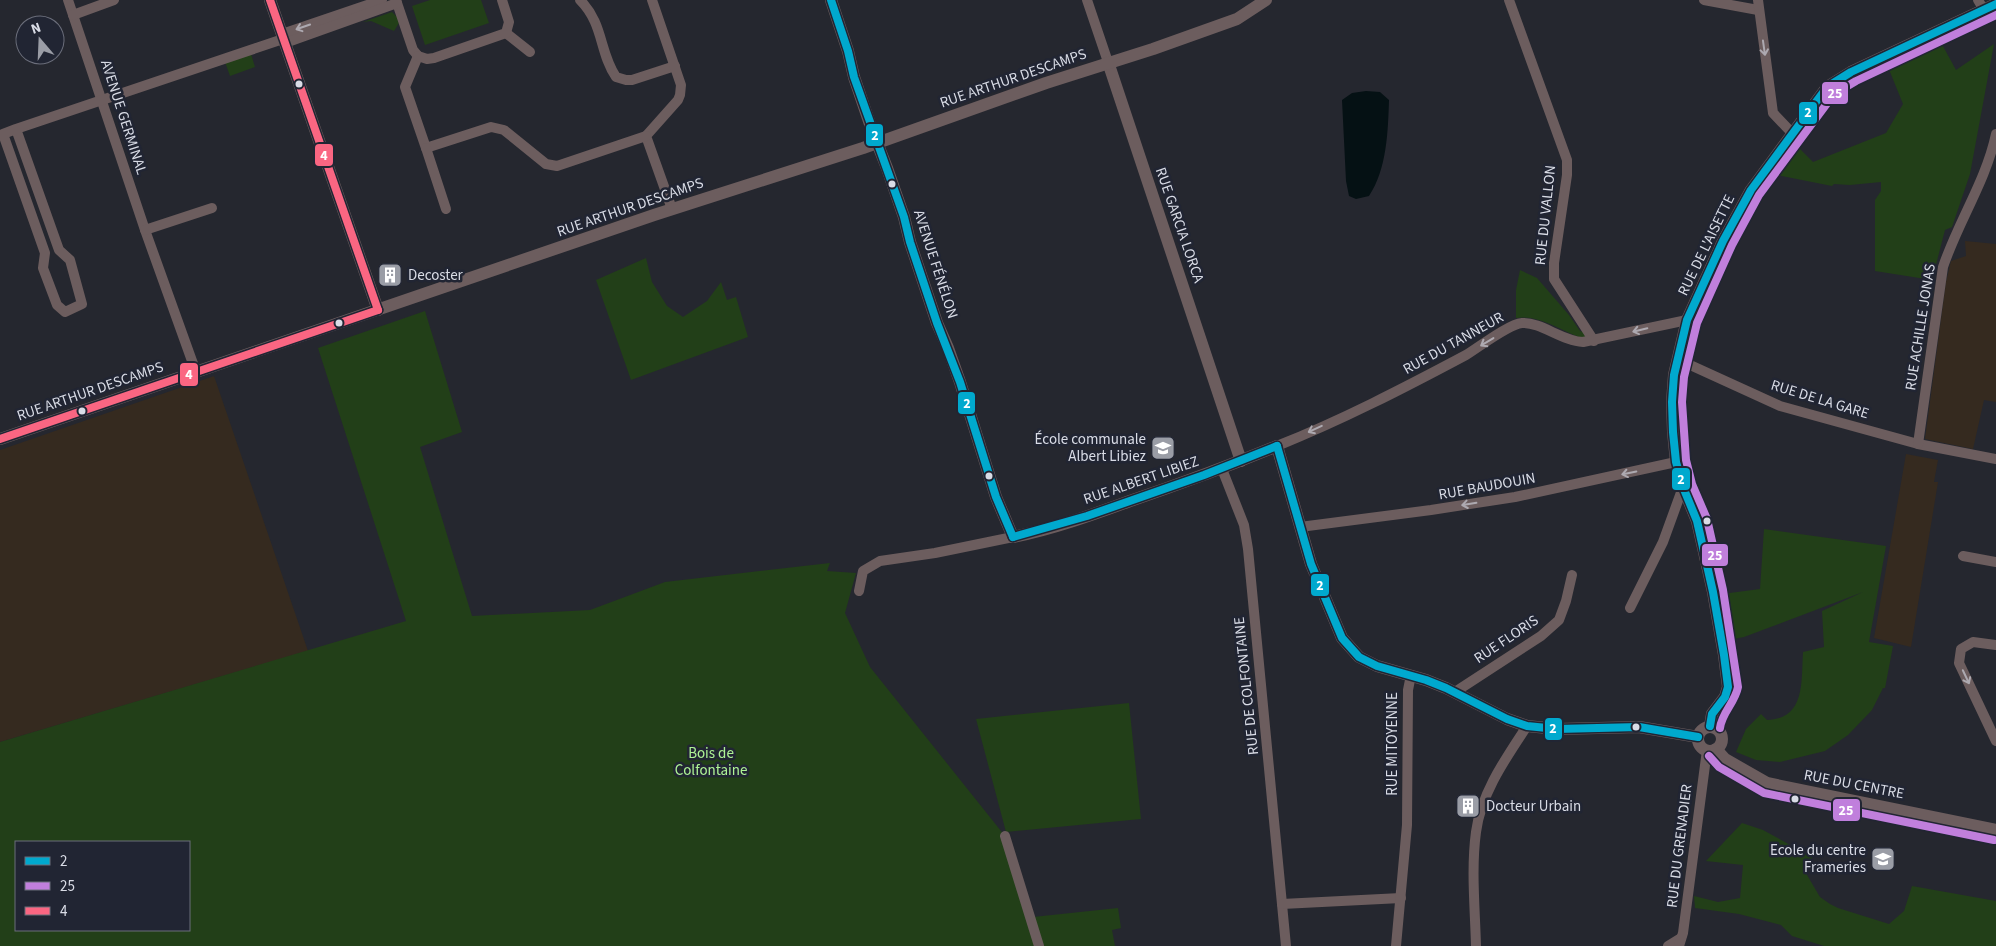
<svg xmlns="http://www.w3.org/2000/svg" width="1996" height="946" font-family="'Source Sans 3',sans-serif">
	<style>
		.industrial { fill: #352a1f }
		.green { fill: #223f18; fill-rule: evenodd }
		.water { fill: #051114 }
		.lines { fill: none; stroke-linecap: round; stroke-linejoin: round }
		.minor { stroke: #6c5d5e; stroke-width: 10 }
		.tertiary { stroke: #6c5d5e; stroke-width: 12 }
		.bus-1-casing { stroke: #212533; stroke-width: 11 }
		.bus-2-casing { stroke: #212533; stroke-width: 11 }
		.bus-3-casing { stroke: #212533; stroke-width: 11 }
		.bus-1 { stroke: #00a9ce; stroke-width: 8 }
		.bus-2 { stroke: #c07fdc; stroke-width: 8 }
		.bus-3 { stroke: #fa6682; stroke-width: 8 }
		.oneway { stroke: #ada9b0 }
		.bus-dot { fill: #d9dce6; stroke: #212533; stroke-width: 2 }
		.labels { text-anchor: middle; stroke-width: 5; stroke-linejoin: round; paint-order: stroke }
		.street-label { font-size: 15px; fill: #d9dce6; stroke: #212533 }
		.poi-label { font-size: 15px; fill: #d9dce6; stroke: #212533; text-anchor: start }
		.park-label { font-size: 15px; fill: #aef395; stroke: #212533 }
		.line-badge { stroke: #212533; stroke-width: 2 }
		.badge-label { font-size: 14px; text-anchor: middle; font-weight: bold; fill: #fff }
	</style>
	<rect width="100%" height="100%" fill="#25272f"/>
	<!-- industrial -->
	<g class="industrial">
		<path d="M1965,241L1996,244V402L1984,400L1973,449L1925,439L1946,282L1951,261L1966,256Z"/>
		<path d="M214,376L308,651L0,742V450Z"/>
		<path d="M1906,454L1938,460L1934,482H1938L1911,647L1874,638Z"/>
	</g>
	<!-- green -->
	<g class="green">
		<path d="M430,0H481L489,23L425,45L412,6Z"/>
		<path d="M392,12L397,17L399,23L394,31L371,21L363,22Z"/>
		<path d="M1938,37L1956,70L1994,44L1970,174L1952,227L1945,230L1932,280L1875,271V200L1881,191V182L1850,185L1834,184L1832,186L1777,175L1796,145L1813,162L1886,133L1903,104L1886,62Z"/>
		<path d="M251,54L255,67L230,76L225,62Z"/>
		<path d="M646,258L652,282L667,306L683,317L707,301L721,282L727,300L736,297L748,337L631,380L596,280Z"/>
		<path d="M1520,270L1537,278L1569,315L1580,331L1587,333L1584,339C1564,332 1539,314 1516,318V290Z"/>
		<path d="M425,311L462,432L420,447L472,616L590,610L665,582L830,563L827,571L856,573L845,613L870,667L1005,836L1036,946H0V742L406,621L318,348ZM16,842H189V930H16Z"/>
		<path d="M1764,529L1886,546L1869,642L1893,646L1885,688H1883L1872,710L1848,735L1825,751L1780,762L1756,760L1736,752L1746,729L1761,714L1767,720C1806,719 1801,681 1803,652L1824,647L1822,611L1863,592L1744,637L1728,640L1722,594L1760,589Z"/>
		<path d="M1129,703L1141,819L1006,832L976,719Z"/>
		<path d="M1742,823L1763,830L1812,857L1807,875L1820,897L1830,904L1838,908L1889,924L1904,911L1912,886L1996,901V946H1824L1792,936L1781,925L1739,914L1695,908L1694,896L1718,902L1740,898L1743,865L1706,861Z"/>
		<path d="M1118,908L1121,928L1112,930L1115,946H1040L1033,917Z"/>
	</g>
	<!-- water -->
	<path class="water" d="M1366,91L1380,92L1389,100C1388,131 1387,169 1369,196L1356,199L1349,196L1346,181L1342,100L1352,93Z"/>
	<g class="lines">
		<!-- minor -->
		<g class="minor">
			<path d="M68,0L145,230L196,372"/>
			<path d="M396,0L413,50L418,56"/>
			<path d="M580,0C604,24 599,52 616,77L626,80H632L675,66"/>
			<path d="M652,0L681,85L680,95L678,100L646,136L672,209"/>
			<path d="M1087,0L1108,62"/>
			<path d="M1509,0L1567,160V175L1554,263V279L1594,341"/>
			<path d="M1704,0L1758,10"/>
			<path d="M1758,0L1773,113L1792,133"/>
			<path d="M1978,0L1984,10"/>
			<path d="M73,15L114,0"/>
			<path d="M506,33L530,52"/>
			<path d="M282,34L382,0"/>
			<path d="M285,43L397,3"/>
			<path d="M418,56L405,87L426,148L491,127L504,130L546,164L557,166L646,136"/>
			<path d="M418,56L427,59L434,58L506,33L509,22L502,0"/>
			<path d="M16,129L59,250L70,260L82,304L65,312L57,305L43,268L45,253L3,134L16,129L283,39"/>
			<path d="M426,148L446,209"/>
			<path d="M145,230L212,208"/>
			<path d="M1677,359L1780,406L1918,444L1996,459"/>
			<path d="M1918,444L1943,267C1958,222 1986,181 1996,134"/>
			<path d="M1277,446C1342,420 1404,388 1466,355C1479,347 1509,324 1522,323C1541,322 1562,341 1583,342L1687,320"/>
			<path d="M1222,469L1244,525L1248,549L1286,946"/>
			<path d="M1300,527L1431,510L1515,497L1676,462"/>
			<path d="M1963,556L1996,562"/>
			<path d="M859,591L863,571L880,561L935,553L1013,537"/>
			<path d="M1630,608L1663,542L1683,487"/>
			<path d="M1996,645L1973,642L1961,649L1959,663L1996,741"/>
			<path d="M1455,692L1541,636L1559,620L1566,601L1572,575"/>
			<path d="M1005,836L1039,946"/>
			<path d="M1282,904L1401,898"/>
			<path d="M1396,946L1407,825L1408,690L1411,675"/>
			<path d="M1476,946C1475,908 1471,869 1476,832C1481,793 1506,758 1527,726"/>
			<path d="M1668,946L1681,938"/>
			<path d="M1679,946L1683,933L1707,750"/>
		</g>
		<!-- tertiary -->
		<g class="tertiary">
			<path d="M270,0L378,310"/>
			<path d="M831,0L848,51L854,77L872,130L887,168L904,217L910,242L937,323L948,348L960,382L996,497L1013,537C1053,529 1092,515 1130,501C1180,484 1229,466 1277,446L1311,564L1342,638L1359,657L1377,666L1426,680L1446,688L1507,719L1527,726L1557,729L1639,727L1698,737"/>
			<path d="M1108,62L1241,461"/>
			<path d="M0,439L654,215L863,148L1046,83L1153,49L1237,19L1266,0"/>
			<path d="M1710,726L1712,714L1725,697L1728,687L1724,655L1713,592L1697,521L1683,487L1676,462L1673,432L1672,402L1674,375L1687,320L1723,241L1751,190L1827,87L1851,72L1996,4"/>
			<circle cx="1710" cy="739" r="12"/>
			<path d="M1716,749L1725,759L1767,783L1996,830"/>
		</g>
		<!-- bus-1 casing -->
		<g class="bus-1-casing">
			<g id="bus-1">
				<path d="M831,0L848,51L854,77L904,217L910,242L937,323L960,382L996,497L1013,537"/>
				<path d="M1277,446L1311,564L1342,638L1359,657L1377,666L1426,680L1446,688L1507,719L1527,726L1557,729L1639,727L1698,737"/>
				<path d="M1013,537L1087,516L1204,475L1277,446"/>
				<path d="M1710,726L1712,714L1725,697L1728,687L1724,655L1713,592L1697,521L1683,487L1676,462L1673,432L1672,402L1674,375L1687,320L1723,241L1751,190L1827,87L1851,72L1996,4"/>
			</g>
		</g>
		<!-- bus-2 casing -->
		<g class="bus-2-casing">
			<g id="bus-2">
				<path d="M1720,728C1722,712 1735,703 1738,687L1723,590L1707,519L1692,484L1686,460L1682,402L1684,377L1697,323L1732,245L1759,195L1834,94L1856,81L1996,15"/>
				<path d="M1709,756L1719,767L1764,793L1994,840"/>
			</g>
		</g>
		<!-- bus-3 casing -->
		<g class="bus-3-casing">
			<g id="bus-3">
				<path d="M270,0L378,310"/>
				<path d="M0,439L378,310"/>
			</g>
		</g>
		<!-- bus-1 -->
		<use href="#bus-1" class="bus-1"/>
		<!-- bus-2 -->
		<use href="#bus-2" class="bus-2"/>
		<!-- bus-3 -->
		<use href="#bus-3" class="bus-3"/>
	</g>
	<!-- one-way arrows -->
	<defs><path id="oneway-shaft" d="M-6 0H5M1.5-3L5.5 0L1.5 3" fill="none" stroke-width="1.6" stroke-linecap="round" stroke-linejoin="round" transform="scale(1.25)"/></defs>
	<g class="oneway">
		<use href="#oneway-shaft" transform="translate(303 27) rotate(161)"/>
		<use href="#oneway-shaft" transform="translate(1764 48) rotate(82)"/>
		<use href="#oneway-shaft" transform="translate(1640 330) rotate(167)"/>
		<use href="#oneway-shaft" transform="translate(1487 342) rotate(149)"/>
		<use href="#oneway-shaft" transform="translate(1315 429) rotate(155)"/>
		<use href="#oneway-shaft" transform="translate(1629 473) rotate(168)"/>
		<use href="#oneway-shaft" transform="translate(1469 504) rotate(171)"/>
		<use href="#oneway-shaft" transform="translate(1966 677) rotate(65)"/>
	</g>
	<!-- icons -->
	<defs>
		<g id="building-square" transform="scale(1.25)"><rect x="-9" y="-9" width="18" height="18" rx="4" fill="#9a9da6" stroke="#212533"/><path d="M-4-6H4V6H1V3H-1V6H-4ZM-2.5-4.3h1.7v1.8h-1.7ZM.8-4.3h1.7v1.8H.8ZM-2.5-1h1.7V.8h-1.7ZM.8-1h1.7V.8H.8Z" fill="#fff"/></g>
		<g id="school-square" transform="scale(1.25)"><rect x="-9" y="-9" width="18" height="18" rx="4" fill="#9a9da6" stroke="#212533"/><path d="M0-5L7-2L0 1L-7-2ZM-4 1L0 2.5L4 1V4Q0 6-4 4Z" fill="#fff"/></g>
	</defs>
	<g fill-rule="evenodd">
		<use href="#building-square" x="390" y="275"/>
		<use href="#school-square" x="1163" y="448"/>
		<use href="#building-square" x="1468" y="806"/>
		<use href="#school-square" x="1883" y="859"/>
	</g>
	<!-- markers -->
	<g class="bus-dot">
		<circle cx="299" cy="84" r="4.5"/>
		<circle cx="892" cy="184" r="4.5"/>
		<circle cx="339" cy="323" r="4.5"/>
		<circle cx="82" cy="411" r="4.5"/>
		<circle cx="989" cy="476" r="4.5"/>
		<circle cx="1707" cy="521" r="4.5"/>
		<circle cx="1636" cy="727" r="4.5"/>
		<circle cx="1795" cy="799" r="4.5"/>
	</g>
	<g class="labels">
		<!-- street labels -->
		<g class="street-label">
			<text transform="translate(1013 78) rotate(-19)" y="5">RUE ARTHUR DESCAMPS</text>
			<text transform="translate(124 117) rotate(72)" y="5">AVENUE GERMINAL</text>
			<text transform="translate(630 207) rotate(-19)" y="5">RUE ARTHUR DESCAMPS</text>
			<text transform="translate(1545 215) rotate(-84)" y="5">RUE DU VALLON</text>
			<text transform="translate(1180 225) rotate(71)" y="5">RUE GARCIA LORCA</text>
			<text transform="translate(1706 245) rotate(-64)" y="5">RUE DE L'AISETTE</text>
			<text transform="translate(936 264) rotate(72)" y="5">AVENUE FÉNÉLON</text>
			<text transform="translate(1920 327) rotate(-81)" y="5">RUE ACHILLE JONAS</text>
			<text transform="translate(1453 343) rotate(-29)" y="5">RUE DU TANNEUR</text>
			<text transform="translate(90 391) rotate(-19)" y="5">RUE ARTHUR DESCAMPS</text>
			<text transform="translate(1820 399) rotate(17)" y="5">RUE DE LA GARE</text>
			<text transform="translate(1141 480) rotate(-19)" y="5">RUE ALBERT LIBIEZ</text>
			<text transform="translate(1487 486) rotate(-10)" y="5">RUE BAUDOUIN</text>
			<text transform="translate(1506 639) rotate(-34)" y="5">RUE FLORIS</text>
			<text transform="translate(1246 686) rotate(-96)" y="5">RUE DE COLFONTAINE</text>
			<text transform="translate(1392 744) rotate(-90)" y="5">RUE MITOYENNE</text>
			<text transform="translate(1854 784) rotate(11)" y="5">RUE DU CENTRE</text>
			<text transform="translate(1679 846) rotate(-83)" y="5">RUE DU GRENADIER</text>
		</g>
		<!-- poi labels -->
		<g class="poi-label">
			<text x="408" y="280">Decoster</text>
			<text x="1146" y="444" text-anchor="end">École communale<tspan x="1146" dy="17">Albert Libiez</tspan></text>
			<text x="1486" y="811">Docteur Urbain</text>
			<text x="1866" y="855" text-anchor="end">Ecole du centre<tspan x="1866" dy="17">Frameries</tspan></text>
		</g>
		<!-- park labels -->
		<g class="park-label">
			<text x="711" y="758">Bois de<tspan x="711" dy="17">Colfontaine</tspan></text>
		</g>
	</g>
	<g class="line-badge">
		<rect x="1821" y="81" width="28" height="24" rx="5" fill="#c07fdc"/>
		<rect x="1798" y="101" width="20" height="24" rx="5" fill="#00a9ce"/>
		<rect x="865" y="123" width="19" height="24" rx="5" fill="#00a9ce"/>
		<rect x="314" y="143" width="20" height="24" rx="5" fill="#fa6682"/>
		<rect x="179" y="362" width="20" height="25" rx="5" fill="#fa6682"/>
		<rect x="957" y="391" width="19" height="24" rx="5" fill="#00a9ce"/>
		<rect x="1671" y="467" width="20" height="24" rx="5" fill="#00a9ce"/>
		<rect x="1701" y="543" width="28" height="24" rx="5" fill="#c07fdc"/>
		<rect x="1310" y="573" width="20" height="24" rx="5" fill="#00a9ce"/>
		<rect x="1544" y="717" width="19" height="24" rx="5" fill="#00a9ce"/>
		<rect x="1832" y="798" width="29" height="24" rx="5" fill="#c07fdc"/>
	</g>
	<g class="badge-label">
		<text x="1835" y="98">25</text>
		<text x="1808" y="117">2</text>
		<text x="875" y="140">2</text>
		<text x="324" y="160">4</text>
		<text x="189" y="379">4</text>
		<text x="967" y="408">2</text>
		<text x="1681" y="484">2</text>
		<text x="1715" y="560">25</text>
		<text x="1320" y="590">2</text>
		<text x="1553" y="733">2</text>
		<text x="1846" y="815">25</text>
	</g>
	<!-- legend -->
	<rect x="15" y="841" width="175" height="90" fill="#212533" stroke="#6b6e7b"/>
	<rect x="25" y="857" width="25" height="8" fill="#00a9ce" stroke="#6b6e7b"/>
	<text x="60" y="866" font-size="15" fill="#d9dce6">2</text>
	<rect x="25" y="882" width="25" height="8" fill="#c07fdc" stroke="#6b6e7b"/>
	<text x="60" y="891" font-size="15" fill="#d9dce6">25</text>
	<rect x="25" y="907" width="25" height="8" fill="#fa6682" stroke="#6b6e7b"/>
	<text x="60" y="916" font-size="15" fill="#d9dce6">4</text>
	<!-- north arrow -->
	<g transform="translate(40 40) rotate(341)"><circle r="24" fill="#212533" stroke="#6b6e7b"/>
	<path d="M0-4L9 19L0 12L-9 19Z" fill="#9a9da6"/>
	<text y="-8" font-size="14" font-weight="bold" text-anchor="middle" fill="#d9dce6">N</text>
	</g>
</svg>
